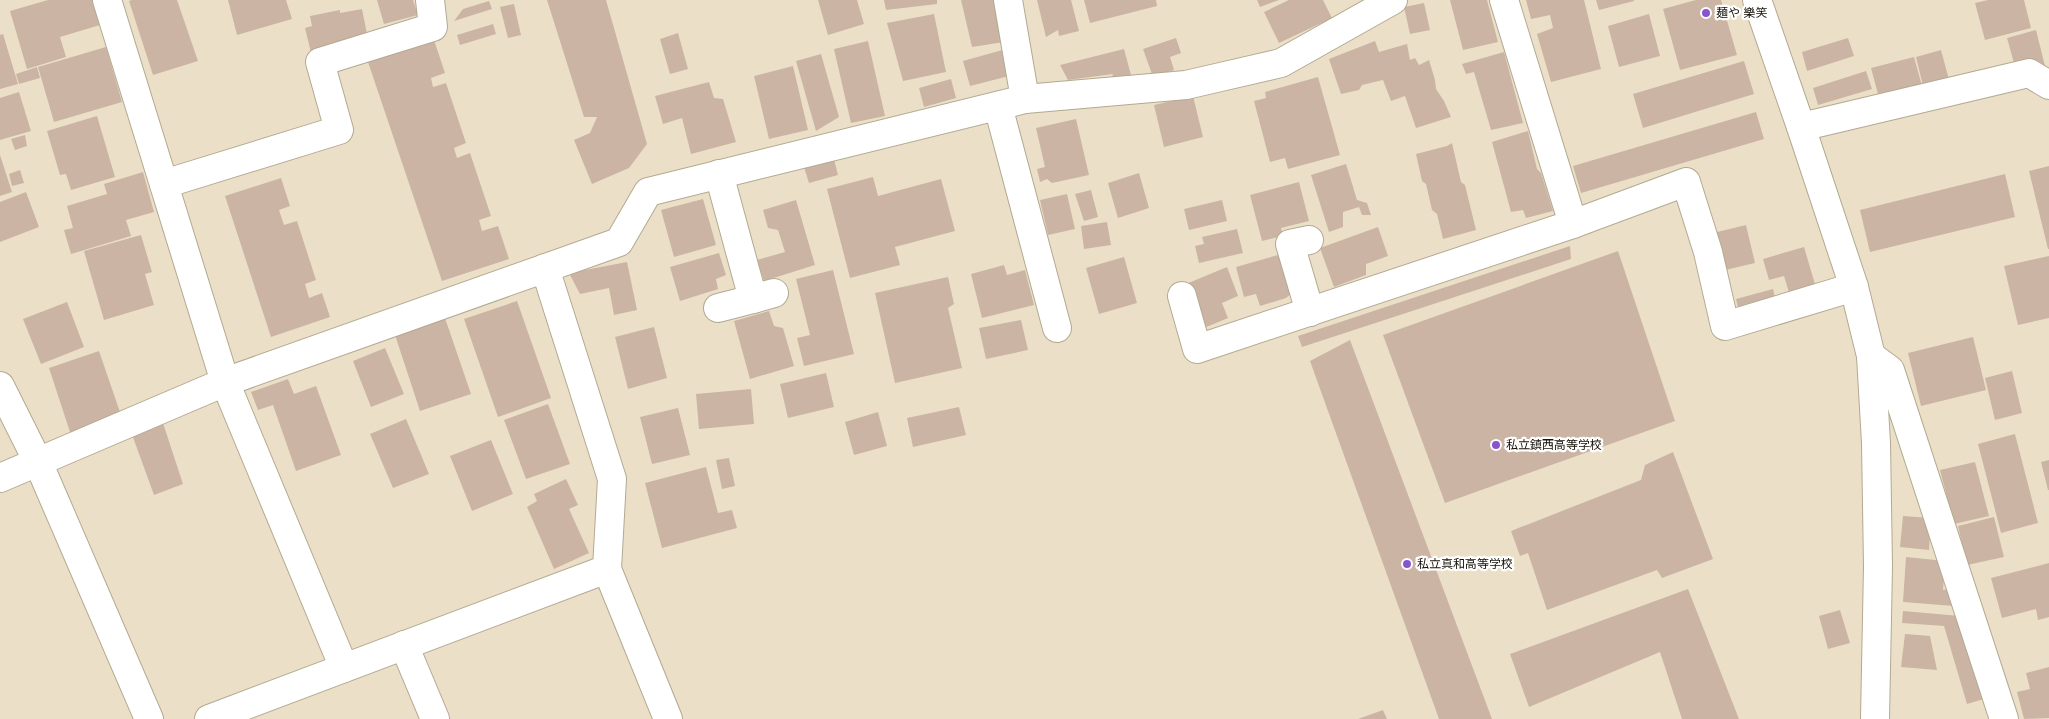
<svg xmlns="http://www.w3.org/2000/svg" width="2049" height="719" font-family="'DM Sans','Noto Sans JP',sans-serif">
	<style>
		.building { fill: #cbb4a3 }
		.lines { fill: none; stroke-linecap: round; stroke-linejoin: round }
		.minor-casing { stroke: #b3a991; stroke-width: 30 }
		.minor { stroke: #fff; stroke-width: 28 }
		.poi-dot { fill: #8855cd; stroke: #fff; stroke-width: 2 }
		.labels { text-anchor: middle; stroke-width: 4.5; stroke-linejoin: round; paint-order: stroke }
		.poi-label { font-size: 12px; fill: #141008; stroke: #fff; text-anchor: start }
	</style>
	<rect width="100%" height="100%" fill="#ebe0c7"/>
	<!-- building -->
	<g class="building">
		<path d="M48,0H93L100,25L60,37L66,57L27,69L10,11Z"/>
		<path d="M132,0H177L198,61L153,75L129,1Z"/>
		<path d="M228,0H286L292,19L237,35Z"/>
		<path d="M377,0H413L418,15L384,24Z"/>
		<path d="M547,0H606L647,144L629,168L592,184L574,140L590,133L597,117H584Z"/>
		<path d="M818,0H857L864,24L828,35Z"/>
		<path d="M884,0H937V4L886,10Z"/>
		<path d="M961,0H995L1004,42L972,47Z"/>
		<path d="M1037,0H1071L1079,31L1059,36L1058,30L1046,37Z"/>
		<path d="M1084,0H1156L1157,6L1090,23Z"/>
		<path d="M1257,0H1279L1260,7Z"/>
		<path d="M1289,0H1323L1332,18L1279,43L1264,12Z"/>
		<path d="M1450,0H1487L1498,42L1463,50Z"/>
		<path d="M1526,0H1584L1601,69L1551,82L1537,34L1553,28L1550,15L1531,19Z"/>
		<path d="M1596,0H1634V1L1599,10Z"/>
		<path d="M1696,0H1721L1737,55L1680,70L1663,9Z"/>
		<path d="M1988,0H2024L2031,28L1985,40L1975,3Z"/>
		<path d="M489,1L492,9L454,21L463,9Z"/>
		<path d="M1424,3L1430,30L1410,34L1404,7Z"/>
		<path d="M514,4L521,35L508,38L500,7Z"/>
		<path d="M362,9L368,39L312,57L305,28L312,26L310,16L340,10V13Z"/>
		<path d="M934,14L946,72L903,81L887,23Z"/>
		<path d="M1649,14L1660,56L1619,67L1608,26Z"/>
		<path d="M493,24L496,34L460,45L457,35Z"/>
		<path d="M2036,30L2045,66L2017,74L2007,38Z"/>
		<path d="M678,33L688,69L670,74L660,39Z"/>
		<path d="M3,34L18,84L0,89V35Z"/>
		<path d="M1176,38L1181,53L1170,57L1174,70L1153,77L1143,49Z"/>
		<path d="M1848,38L1854,56L1807,71L1802,52Z"/>
		<path d="M434,40L445,73L431,78L433,87L446,83L466,143L454,148L457,158L470,153L491,216L479,220L482,231L498,226L509,259L442,281L368,62Z"/>
		<path d="M868,41L885,116L851,123L834,49Z"/>
		<path d="M1375,41L1379,52L1407,44L1410,60L1415,58L1419,65L1429,60L1435,80L1436,89L1444,101L1451,117L1416,128L1405,96L1391,101L1383,80L1362,85L1359,90L1341,94L1329,59Z"/>
		<path d="M106,47L122,102L54,122L38,67Z"/>
		<path d="M1006,49L1013,75L970,86L963,61Z"/>
		<path d="M1124,49L1131,75L1111,80L1113,74L1068,80L1060,65Z"/>
		<path d="M1941,50L1951,87L1925,94L1916,57Z"/>
		<path d="M1504,52L1523,123L1491,130L1474,72L1466,74L1462,64Z"/>
		<path d="M821,54L839,117L816,131L796,61Z"/>
		<path d="M1914,57L1922,86L1879,98L1871,68Z"/>
		<path d="M1744,61L1754,94L1643,128L1633,94Z"/>
		<path d="M793,66L808,130L769,139L754,76Z"/>
		<path d="M37,67L40,78L19,84L16,74Z"/>
		<path d="M1866,71L1872,89L1818,105L1813,88Z"/>
		<path d="M1318,77L1340,155L1288,169L1285,158L1270,162L1254,101L1266,98L1265,92Z"/>
		<path d="M951,79L956,98L924,107L919,88Z"/>
		<path d="M709,82L714,98L723,99L736,142L691,154L682,118L663,124L655,96Z"/>
		<path d="M19,92L31,131L0,140V98Z"/>
		<path d="M1193,96L1203,137L1164,147L1154,105Z"/>
		<path d="M1756,112L1764,139L1581,193L1573,166Z"/>
		<path d="M97,116L115,177L71,190L66,174L60,175L47,131Z"/>
		<path d="M1076,119L1089,175L1052,183L1047,179L1040,182L1037,169L1045,167L1036,128Z"/>
		<path d="M1528,131L1537,169L1541,173L1553,211L1526,218L1523,210L1511,212L1492,142Z"/>
		<path d="M25,135L27,146L15,150L11,139Z"/>
		<path d="M1452,143L1461,182L1465,185L1476,230L1443,239L1437,214L1432,210L1426,184L1422,181L1416,154L1447,146Z"/>
		<path d="M0,155L12,192L0,196Z"/>
		<path d="M833,155L838,175L809,183L803,164Z"/>
		<path d="M1346,164L1357,200L1367,203L1371,215H1362L1359,207L1343,212V227L1329,232L1311,175Z"/>
		<path d="M2049,166V249H2048L2029,171Z"/>
		<path d="M20,170L24,183L12,186L9,174Z"/>
		<path d="M143,172L154,212L126,220L131,236L71,254L64,230L73,228L67,206L107,194L104,184Z"/>
		<path d="M1139,173L1149,208L1118,218L1108,183Z"/>
		<path d="M2005,174L2015,217L1870,252L1860,210Z"/>
		<path d="M873,177L878,196L941,179L955,231L895,247L900,265L850,278L827,189Z"/>
		<path d="M281,178L290,206L279,210L284,225L297,221L316,280L305,284L309,298L322,293L330,317L271,337L225,196Z"/>
		<path d="M1299,182L1309,221L1281,228L1283,236L1262,241L1250,195Z"/>
		<path d="M1091,190L1098,217L1084,221L1075,194Z"/>
		<path d="M26,192L39,227L0,242V202Z"/>
		<path d="M1067,194L1075,229L1048,235L1040,200Z"/>
		<path d="M703,199L716,245L674,257L661,210Z"/>
		<path d="M796,200L815,265L764,281L757,260L785,252L778,230L768,228L763,210Z"/>
		<path d="M1222,200L1227,221L1189,230L1184,209Z"/>
		<path d="M1107,222L1111,245L1084,249L1081,226Z"/>
		<path d="M1746,225L1755,263L1721,271L1713,233Z"/>
		<path d="M1378,227L1388,256L1366,264V275L1334,287L1320,248Z"/>
		<path d="M1237,229L1243,253L1199,263L1195,246L1204,244L1202,237Z"/>
		<path d="M141,235L152,272L145,274L154,305L104,320L84,251Z"/>
		<path d="M1570,246L1571,259L1302,347L1298,336Z"/>
		<path d="M1804,247L1817,291L1791,299L1784,276L1769,280L1763,259Z"/>
		<path d="M1292,251L1293,292L1286,298L1260,306L1256,294L1244,297L1236,267Z"/>
		<path d="M1618,251L1675,421L1445,503L1383,335Z"/>
		<path d="M719,253L726,275L716,279L718,289L680,301L670,267Z"/>
		<path d="M2049,256V318L2018,325L2004,266Z"/>
		<path d="M1124,257L1137,303L1099,314L1086,268Z"/>
		<path d="M627,262L637,310L614,315L609,288L580,294L569,273Z"/>
		<path d="M1004,265L1007,275L1025,270L1034,305L982,318L971,274Z"/>
		<path d="M1227,267L1238,296L1222,303L1228,318L1204,328L1186,284Z"/>
		<path d="M833,270L854,354L804,366L797,338L810,335L796,279Z"/>
		<path d="M948,277L954,304L948,308L962,368L895,383L875,293Z"/>
		<path d="M1773,289L1776,303L1739,312L1736,299Z"/>
		<path d="M517,301L551,398L498,417L464,319Z"/>
		<path d="M67,302L84,347L41,364L23,319Z"/>
		<path d="M769,311L774,326L783,328L794,366L750,379L734,321Z"/>
		<path d="M445,318L471,394L420,411L395,335Z"/>
		<path d="M1021,320L1028,350L986,359L979,328Z"/>
		<path d="M654,327L667,378L628,389L615,337Z"/>
		<path d="M1973,337L1986,390L1921,406L1908,353Z"/>
		<path d="M1350,340L1492,719H1439L1310,361Z"/>
		<path d="M385,348L404,394L371,407L353,361Z"/>
		<path d="M99,351L122,418L71,435L49,368Z"/>
		<path d="M2012,371L2022,413L1995,420L1985,378Z"/>
		<path d="M826,373L834,407L788,418L780,384Z"/>
		<path d="M288,379L294,394L316,386L341,455L296,471L273,405L258,410L251,392Z"/>
		<path d="M751,389L754,424L699,429L696,394Z"/>
		<path d="M548,404L570,464L526,479L504,420Z"/>
		<path d="M959,407L966,435L913,447L907,418Z"/>
		<path d="M678,408L690,455L652,464L640,417Z"/>
		<path d="M878,412L887,446L854,455L845,422Z"/>
		<path d="M161,417L183,484L154,495L130,429Z"/>
		<path d="M406,419L429,474L393,488L370,434Z"/>
		<path d="M2015,434L2038,523L2001,533L1978,444Z"/>
		<path d="M491,440L513,494L472,511L450,456Z"/>
		<path d="M1673,452L1713,559L1662,578L1657,570L1547,610L1528,553L1520,556L1511,531L1641,480L1645,465Z"/>
		<path d="M729,458L735,486L722,489L716,460Z"/>
		<path d="M2049,460V490H2048L2041,462Z"/>
		<path d="M1975,462L1989,516L1954,524L1940,470Z"/>
		<path d="M706,467L718,513L732,510L737,528L662,548L645,483Z"/>
		<path d="M566,479L578,505L569,509L589,553L554,569L527,507L537,501L534,494Z"/>
		<path d="M1903,516L1931,518L1929,550L1900,547Z"/>
		<path d="M1994,517L2004,557L1967,565L1958,526Z"/>
		<path d="M1906,557L1945,561L1943,590L1955,588L1954,606L1903,602Z"/>
		<path d="M2049,563V617L2038,620L2036,609L2002,618L1991,578Z"/>
		<path d="M1688,589L1739,719H1682L1660,652L1529,707L1510,654Z"/>
		<path d="M1840,610L1850,643L1828,649L1819,616Z"/>
		<path d="M1903,611L1960,616L1984,699L1967,704L1944,626L1902,623Z"/>
		<path d="M1905,634L1930,636L1937,670L1901,667Z"/>
		<path d="M2049,667V718L2024,719L2017,692L2030,689L2026,673Z"/>
		<path d="M1383,710L1387,719H1358Z"/>
	</g>
	<g class="lines">
		<!-- minor casing -->
		<g class="minor-casing">
			<g id="minor">
				<path d="M107,0L225,382L344,668"/>
				<path d="M1008,0L1025,99"/>
				<path d="M1757,0L1801,127L1854,287L1871,356L1876,443L1878,566L1875,719"/>
				<path d="M998,106L1057,328"/>
				<path d="M1801,127L2029,73L2049,85"/>
				<path d="M719,174L753,299L774,293"/>
				<path d="M164,184L339,130L320,62L433,27L430,0"/>
				<path d="M1573,224L1686,182L1708,252L1725,326L1854,287"/>
				<path d="M1309,240L1290,244L1310,312"/>
				<path d="M545,268L612,479L607,569L668,719"/>
				<path d="M1182,296L1197,349L1573,224L1504,0"/>
				<path d="M718,308L753,299"/>
				<path d="M1871,356L1890,370L2004,719"/>
				<path d="M0,386L38,462L149,719"/>
				<path d="M0,478L225,382L619,242L648,192L1025,99L1186,85L1281,63L1393,0"/>
				<path d="M404,645L435,719"/>
				<path d="M209,719L607,569"/>
			</g>
		</g>
		<!-- minor -->
		<use href="#minor" class="minor"/>
	</g>
	<!-- markers -->
	<g class="poi-dot">
		<circle cx="1706" cy="13" r="5"/>
		<circle cx="1496" cy="445" r="5"/>
		<circle cx="1407" cy="564" r="5"/>
	</g>
	<g class="labels">
		<!-- poi labels -->
		<g class="poi-label">
			<text x="1716" y="17">麺や 樂笑</text>
			<text x="1506" y="449">私立鎮西高等学校</text>
			<text x="1417" y="568">私立真和高等学校</text>
		</g>
	</g>
</svg>
